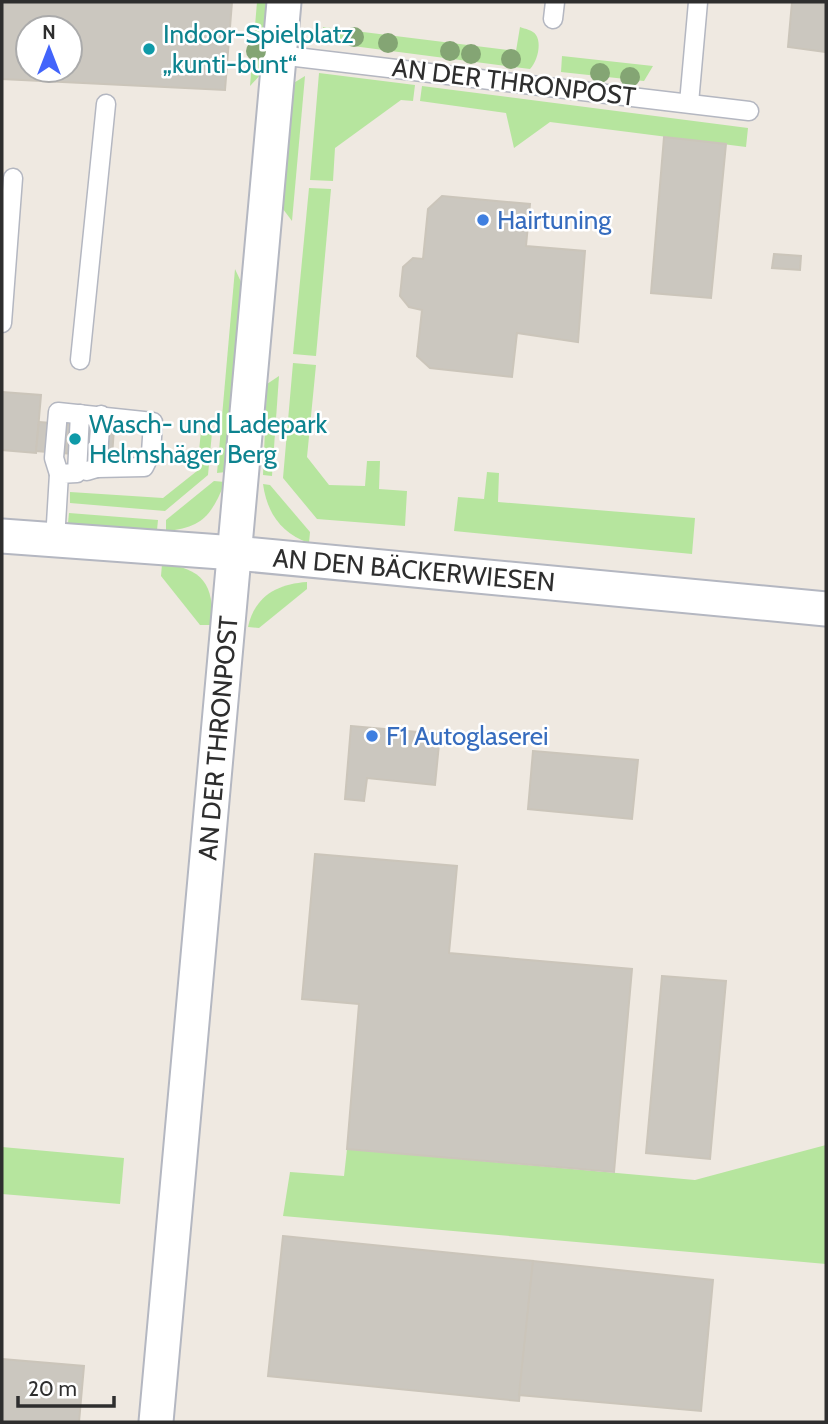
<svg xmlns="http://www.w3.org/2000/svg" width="828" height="1424" font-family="Cabin,sans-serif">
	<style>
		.green { fill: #b6e59e }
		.building { fill: #cbc7bf; stroke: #cbc5ba; stroke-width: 2; fill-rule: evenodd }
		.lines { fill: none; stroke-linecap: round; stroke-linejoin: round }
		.service-casing { stroke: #b4b7c1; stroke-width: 21 }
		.minor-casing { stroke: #b4b7c1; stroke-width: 37 }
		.service { stroke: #fff; stroke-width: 18 }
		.minor { stroke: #fff; stroke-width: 33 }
		.tree { fill: #84a574 }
		.culture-dot { fill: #0f9aa8; stroke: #fff; stroke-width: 2.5 }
		.shop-dot { fill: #3f7fe0; stroke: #fff; stroke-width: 2.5 }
		.labels { text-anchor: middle; stroke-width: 5; stroke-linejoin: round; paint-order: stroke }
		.culture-label { font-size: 26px; fill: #0d838f; stroke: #fff; text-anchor: start }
		.street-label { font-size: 26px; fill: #2e2e2e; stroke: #fff }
		.shop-label { font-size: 26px; fill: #366cbe; stroke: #fff; text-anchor: start }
	</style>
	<rect width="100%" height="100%" fill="#efe9e1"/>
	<!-- green -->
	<g class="green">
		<path d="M257,2H268L262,73L250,86Z"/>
		<path d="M323,27L516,51L520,27C525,29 533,30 536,35C542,44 537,62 530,69L322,42Z"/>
		<path d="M562,56L653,66L644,81L561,72Z"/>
		<path d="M319,73L415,85L413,101L401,100L335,148L333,181L310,180Z"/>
		<path d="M305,76L292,221L283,209L292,84Z"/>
		<path d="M422,86L748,128L746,147L550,122L514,148L506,113L420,101Z"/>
		<path d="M309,188L331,189L316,356L293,354Z"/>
		<path d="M235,269L242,284L226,472L217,473Z"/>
		<path d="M293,363L316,365L307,457L329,485L365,486L367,461H380L379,489L407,491L405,526L317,519L283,478Z"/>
		<path d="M279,376L272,476L263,475L267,384Z"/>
		<path d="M202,421L213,422L208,475L165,511L70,503V492L163,498L197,471Z"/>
		<path d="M487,472L499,473L498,502L695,518L692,554L454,531L458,497L484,499Z"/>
		<path d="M214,481L225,482C212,514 203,528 166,531V520Z"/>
		<path d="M263,484L270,485L310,532L309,543C281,533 267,513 263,484Z"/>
		<path d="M69,513L158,520L157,530L68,523Z"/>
		<path d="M162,564C203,568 214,584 212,625H200L161,576Z"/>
		<path d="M307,582V589L259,628L248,627C255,596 277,584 307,582Z"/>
		<path d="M826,1145V1264L283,1216L290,1172L344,1176L347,1149L695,1180Z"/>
		<path d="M2,1147L124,1158L120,1204L2,1194Z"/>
	</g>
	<!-- building -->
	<g class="building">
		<path d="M2,2H232L225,90L2,79ZM28,28H70V70H28Z"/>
		<path d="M792,2H826V52L788,47Z"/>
		<path d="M664,137L726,144L711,298L651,293Z"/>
		<path d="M442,196L530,204L526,246L585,251L578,342L517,333L512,377L430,368L417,356L422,310L409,307L400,296L403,267L413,258L423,259L428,209Z"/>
		<path d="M774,254L801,256L800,270L772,268Z"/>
		<path d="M2,392L41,395L36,453L2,450Z"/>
		<path d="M39,422L114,428L112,457L36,451Z"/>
		<path d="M351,726L440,734L435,785L367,778L364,801L345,799Z"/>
		<path d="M533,751L638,760L632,819L528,809Z"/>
		<path d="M315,854L457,866L449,953L632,969L614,1172L347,1149L359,1004L302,999Z"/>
		<path d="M662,976L726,981L710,1159L646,1153Z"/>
		<path d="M283,1236L533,1261L519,1401L268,1376Z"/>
		<path d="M533,1261L713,1280L701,1411L519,1395Z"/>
		<path d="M2,1359L84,1366L79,1422H2Z"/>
	</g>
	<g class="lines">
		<!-- service casing -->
		<g class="service-casing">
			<g id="service">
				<path d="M553,19L555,2"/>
				<path d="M279,55L749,111"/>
				<path d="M689,103L698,2"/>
				<path d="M2,323L13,178"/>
				<path d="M80,360L106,104"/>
				<path d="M87,471L97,468L101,415"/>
				<path d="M59,474L54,458L58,412L153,422L151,453L144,467L97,468"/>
				<path d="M55,540L59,474L77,473L80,414"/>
			</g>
		</g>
		<!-- minor casing -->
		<g class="minor-casing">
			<g id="minor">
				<path d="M2,536L235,553L826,609"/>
				<path d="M156,1422L284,2"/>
			</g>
		</g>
		<!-- service -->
		<use href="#service" class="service"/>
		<!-- minor -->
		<use href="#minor" class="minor"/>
	</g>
	<!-- trees -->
	<g class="tree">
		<circle cx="354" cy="37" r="10"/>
		<circle cx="388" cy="43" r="10"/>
		<circle cx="256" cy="51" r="10"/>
		<circle cx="450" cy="51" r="10"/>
		<circle cx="471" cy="54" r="10"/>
		<circle cx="511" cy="59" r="10"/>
		<circle cx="600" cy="73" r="10"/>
		<circle cx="630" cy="77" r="10"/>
	</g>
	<!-- markers -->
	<g class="culture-dot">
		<circle cx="149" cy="49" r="7"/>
		<circle cx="75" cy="439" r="7"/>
	</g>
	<g class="shop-dot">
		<circle cx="483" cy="220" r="7"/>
		<circle cx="372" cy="736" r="7"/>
	</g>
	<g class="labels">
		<!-- culture labels -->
		<g class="culture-label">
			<text x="163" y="43">Indoor-Spielplatz<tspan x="163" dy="30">„kunti-bunt“</tspan></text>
			<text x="89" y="433">Wasch- und Ladepark<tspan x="89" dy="30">Helmshäger Berg</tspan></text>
		</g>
		<!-- street labels -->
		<g class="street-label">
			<text transform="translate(514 82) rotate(7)" y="9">AN DER THRONPOST</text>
			<text transform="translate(414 570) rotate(5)" y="9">AN DEN BÄCKERWIESEN</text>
			<text transform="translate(218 738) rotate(-85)" y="9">AN DER THRONPOST</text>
		</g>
		<!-- shop labels -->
		<g class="shop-label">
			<text x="497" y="229">Hairtuning</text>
			<text x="386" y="745">F1 Autoglaserei</text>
		</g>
	</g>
	<!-- border -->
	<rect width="828" height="1424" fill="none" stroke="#2e2e2e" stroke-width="7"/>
	<!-- north arrow -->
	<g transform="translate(49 49)"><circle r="33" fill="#ffffff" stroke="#ababab" stroke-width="2"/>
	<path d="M0-5L12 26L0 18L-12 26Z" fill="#4264fb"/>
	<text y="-10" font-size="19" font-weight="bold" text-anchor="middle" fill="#2e2e2e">N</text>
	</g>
	<!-- scale -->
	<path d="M18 1396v10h96v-10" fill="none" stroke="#2e2e2e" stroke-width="3.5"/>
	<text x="28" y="1396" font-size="21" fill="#2e2e2e" stroke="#ffffff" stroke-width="5" paint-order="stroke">20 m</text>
</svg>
